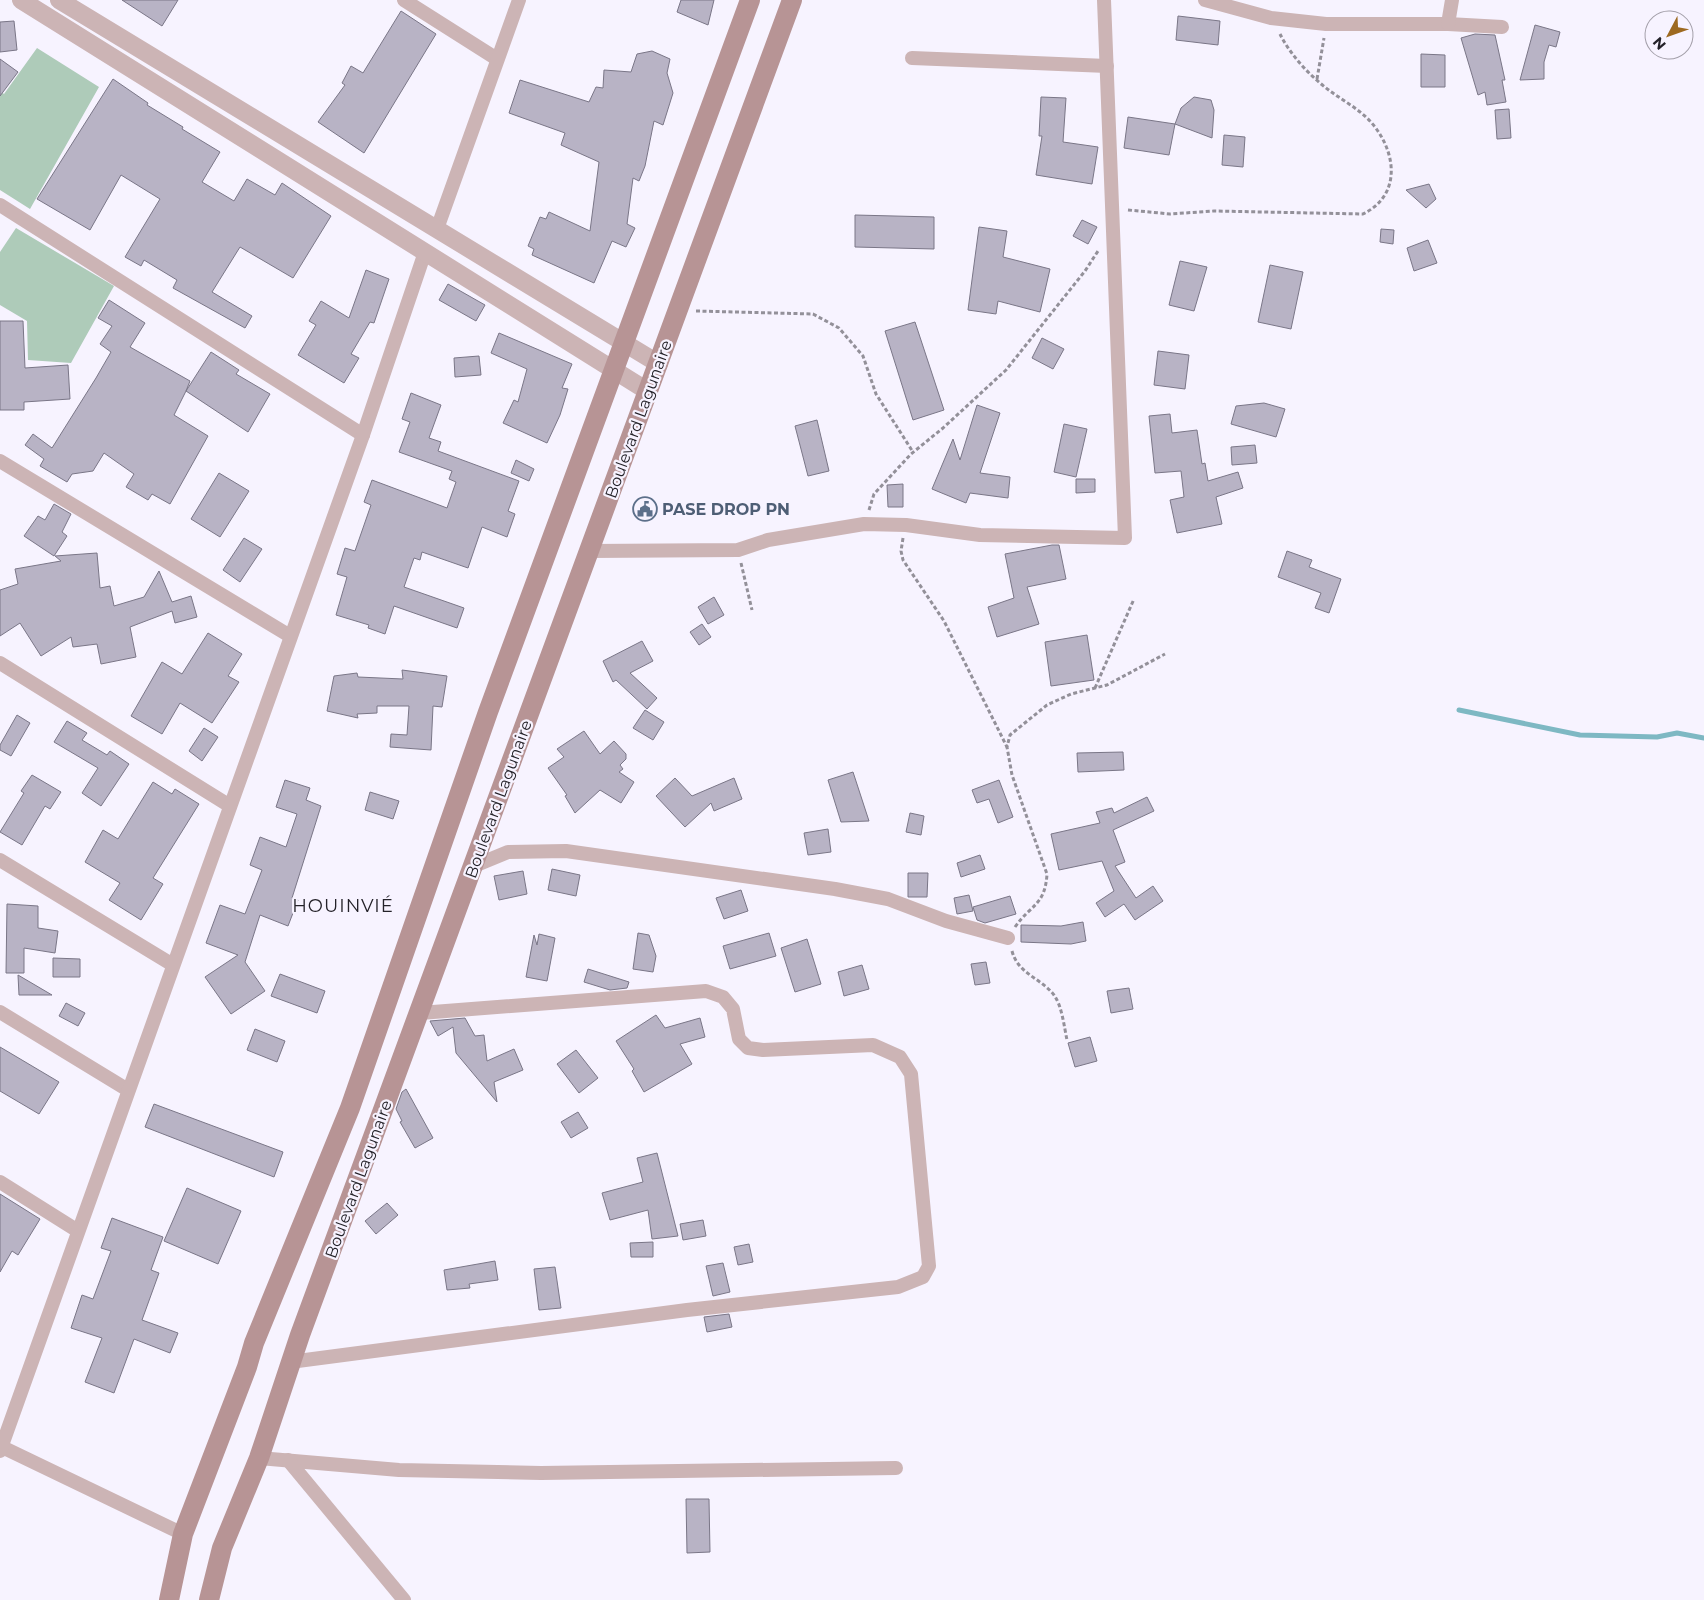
<svg xmlns="http://www.w3.org/2000/svg" width="1704" height="1600" font-family="Montserrat,sans-serif">
	<style>
		.green { fill: #aecbb9 }
		.lines { fill: none; stroke-linecap: round; stroke-linejoin: round }
		.stream { stroke: #7eb8c3; stroke-width: 5 }
		.building { fill: #b8b3c5; stroke: #7a7687 }
		.path { stroke: #939099; stroke-width: 3; stroke-dasharray: 4 2.5; stroke-linecap: butt }
		.minor { stroke: #ccb4b5; stroke-width: 14 }
		.tertiary { stroke: #ccb4b5; stroke-width: 18 }
		.secondary { stroke: #b79495; stroke-width: 20 }
		.labels { text-anchor: middle; stroke-width: 4.5; stroke-linejoin: round; paint-order: stroke }
		.street-label { font-size: 16px; fill: #242229; stroke: #f7f3ff }
		.service-label { font-size: 16px; font-weight: bold; fill: #4e5e75; stroke: #f7f3ff; text-anchor: start }
		.neighbourhood-label { font-size: 18px; letter-spacing: 1px; fill: #242229; stroke: #f7f3ff }
	</style>
	<rect width="100%" height="100%" fill="#f7f3ff"/>
	<!-- green -->
	<g class="green">
		<path d="M37,48L99,87L30,209L0,190V91L4,94Z"/>
		<path d="M16,228L114,286L71,363L28,360L27,321L0,305V252Z"/>
	</g>
	<g class="lines">
		<!-- stream -->
		<path class="stream" d="M1459,710L1580,735L1657,737L1677,733L1704,738"/>
	</g>
	<!-- building -->
	<g class="building">
		<path d="M122,0H178L162,26Z"/>
		<path d="M681,0H714L708,25L677,12Z"/>
		<path d="M401,11L436,34L364,153L318,122L345,85L342,83L351,66L363,73Z"/>
		<path d="M1178,16L1220,21L1218,45L1176,40Z"/>
		<path d="M14,21L17,50L0,52V22Z"/>
		<path d="M1535,25L1560,32L1556,47L1549,45L1544,62V79L1520,80Z"/>
		<path d="M1475,34L1495,35L1505,80H1502L1506,102L1487,105L1485,92L1478,95L1461,38Z"/>
		<path d="M652,51L670,59L667,73L673,93L663,125L654,121L645,166L639,181L633,178L627,224L635,228L626,247L612,241L594,283L532,255L534,249L528,246L540,217L546,219L549,212L590,231L599,162L561,145L565,133L509,113L520,80L589,102L596,87L603,88L604,70L631,72L637,54Z"/>
		<path d="M1421,54L1445,55V87H1421Z"/>
		<path d="M0,59L18,72L0,96Z"/>
		<path d="M113,79L148,103L147,105L183,127L182,129L220,152L202,182L234,201L247,179L275,195L282,183L331,216L293,278L240,247L212,292L252,316L245,328L173,288L177,280L144,260L141,266L125,257L160,199L121,175L90,230L37,199Z"/>
		<path d="M1041,97L1066,98L1063,142L1098,147L1092,184L1036,175L1042,136H1039Z"/>
		<path d="M1194,97L1211,100L1214,110L1212,138L1175,124L1181,108Z"/>
		<path d="M1509,109L1511,138L1497,139L1495,110Z"/>
		<path d="M1128,117L1175,124L1169,155L1124,148Z"/>
		<path d="M1224,135L1245,137L1243,167L1222,165Z"/>
		<path d="M1429,184L1436,199L1426,208L1406,190Z"/>
		<path d="M855,215L934,217V249L855,247Z"/>
		<path d="M1082,220L1097,227L1088,244L1073,236Z"/>
		<path d="M979,227L1007,231L1003,257L1050,269L1040,312L998,301L996,314L968,310Z"/>
		<path d="M1381,229L1394,230L1393,244L1380,242Z"/>
		<path d="M1428,240L1437,263L1414,271L1407,248Z"/>
		<path d="M1180,261L1207,267L1194,311L1169,305Z"/>
		<path d="M1270,265L1303,272L1291,329L1258,322Z"/>
		<path d="M366,270L389,279L374,323L370,322L351,354L359,358L344,383L298,355L316,325L309,321L321,301L349,318Z"/>
		<path d="M448,284L485,305L476,321L439,300Z"/>
		<path d="M109,300L145,323L130,347L190,381L186,391L211,352L239,370L236,374L270,394L248,432L186,391L174,415L208,436L170,504L152,494L148,500L126,487L134,474L104,453L93,471L72,474L67,482L40,466L44,459L25,445L33,434L52,448L96,378L111,352L100,344L112,326L98,318Z"/>
		<path d="M0,321H23L25,368L68,365L70,399L24,402V410H0Z"/>
		<path d="M915,322L944,410L913,420L885,331Z"/>
		<path d="M499,333L572,364L562,388L568,389L560,415L547,443L503,423L514,400L518,402L527,369L491,353Z"/>
		<path d="M1042,338L1064,349L1053,369L1032,358Z"/>
		<path d="M1158,351L1189,355L1185,389L1154,385Z"/>
		<path d="M479,356L481,375L455,377L454,358Z"/>
		<path d="M411,393L441,405L429,438L441,442L438,451L519,481L508,511L515,514L507,537L482,527L468,568L422,552L420,560L414,558L404,587L464,608L457,628L394,606L385,634L368,628L369,625L336,615L347,577L337,574L345,548L355,551L371,505L364,502L372,480L447,508L456,482L449,479L452,471L399,452L410,422L402,419Z"/>
		<path d="M1264,403L1285,409L1276,437L1231,424L1236,406Z"/>
		<path d="M977,405L1000,413L980,473L1010,477L1008,498L970,493L966,503L932,489L953,439L960,460Z"/>
		<path d="M1170,414L1172,433L1197,430L1202,464L1205,463L1208,481L1238,472L1243,488L1216,497L1222,524L1177,533L1170,500L1184,497L1181,471L1155,473L1149,416Z"/>
		<path d="M817,420L829,471L808,476L795,426Z"/>
		<path d="M1064,424L1087,429L1076,477L1054,472Z"/>
		<path d="M1255,445L1257,463L1232,465L1231,447Z"/>
		<path d="M516,460L534,469L529,481L511,473Z"/>
		<path d="M219,473L249,491L220,537L191,519Z"/>
		<path d="M1076,479H1095V492L1076,493Z"/>
		<path d="M903,484V507H888L887,485Z"/>
		<path d="M54,504L71,514L62,532L67,536L54,556L24,536L38,516L45,520Z"/>
		<path d="M244,538L262,549L240,582L223,570Z"/>
		<path d="M1052,545H1059L1066,579L1027,587L1039,624L997,637L988,607L1014,598L1005,554Z"/>
		<path d="M1287,551L1312,560L1309,567L1341,579L1329,613L1315,608L1321,593L1278,577Z"/>
		<path d="M97,553L100,588L110,586L114,606L144,597L159,571L172,602L191,596L197,617L175,623L172,611L130,627L136,657L101,664L97,644L73,647L71,637L41,656L20,623L0,636V590L18,584L15,569L61,561L55,556Z"/>
		<path d="M714,597L724,615L708,624L698,607Z"/>
		<path d="M702,624L711,637L699,645L690,632Z"/>
		<path d="M208,633L242,654L228,676L239,682L212,723L180,703L162,734L131,716L162,662L182,674Z"/>
		<path d="M1087,635L1094,680L1051,686L1045,642Z"/>
		<path d="M642,641L653,661L630,673L657,698L647,709L616,680L613,682L603,661Z"/>
		<path d="M402,670L447,676L442,707L433,706L431,750L390,747L391,734L407,735L409,706H377V713L357,714L358,718L327,711L334,676L357,673L358,677L403,679Z"/>
		<path d="M645,710L664,722L653,740L633,728Z"/>
		<path d="M17,715L30,723L11,756L0,750V745Z"/>
		<path d="M67,721L87,733L82,740L107,755L110,751L129,764L101,806L82,793L98,768L54,742Z"/>
		<path d="M204,728L218,737L202,761L189,751Z"/>
		<path d="M584,731L600,754L614,741L626,754V759L620,765L623,769L619,772L634,782L621,803L600,790L575,813L565,796L567,795L548,768L564,757L557,749Z"/>
		<path d="M1123,752L1124,770L1078,772L1077,753Z"/>
		<path d="M853,772L869,821L841,822L828,780Z"/>
		<path d="M32,775L61,792L50,809L45,806L22,845L0,832L24,793L21,791Z"/>
		<path d="M675,778L692,796L734,778L742,799L714,811L711,803L685,827L656,796Z"/>
		<path d="M285,780L310,788L306,800L321,806L292,898L298,900L288,926L260,915L245,962L265,991L231,1014L205,977L238,955L206,943L220,905L245,914L262,870L250,865L260,837L286,847L297,814L276,807Z"/>
		<path d="M999,780L1013,817L998,823L989,799L977,803L972,790Z"/>
		<path d="M153,782L172,794L175,789L199,804L153,878L163,884L141,920L109,900L120,883L85,862L103,830L118,839Z"/>
		<path d="M370,792L399,801L393,819L365,810Z"/>
		<path d="M1147,797L1154,811L1113,830L1125,862L1115,866L1136,898L1153,886L1163,901L1135,920L1124,904L1105,917L1096,903L1114,891L1102,861L1059,870L1051,834L1100,823L1096,812L1112,808L1114,813Z"/>
		<path d="M910,813L924,816L921,835L906,832Z"/>
		<path d="M828,829L831,852L808,855L804,833Z"/>
		<path d="M980,855L985,869L961,877L957,863Z"/>
		<path d="M552,869L580,875L576,896L548,890Z"/>
		<path d="M523,871L527,894L499,900L494,876Z"/>
		<path d="M908,873H928L927,897H908Z"/>
		<path d="M741,890L748,911L724,919L716,898Z"/>
		<path d="M969,895L973,911L957,914L954,898Z"/>
		<path d="M1010,896L1016,914L985,923L977,920L973,907Z"/>
		<path d="M7,904L38,906V928L58,931L55,953L24,948V973H6Z"/>
		<path d="M1083,922L1086,941L1071,944L1021,942V925L1061,926Z"/>
		<path d="M638,933L649,935L656,956L653,972L633,969Z"/>
		<path d="M769,933L776,956L730,969L723,946Z"/>
		<path d="M539,934L555,938L547,981L526,977L534,935L537,945Z"/>
		<path d="M807,939L821,984L795,992L781,948Z"/>
		<path d="M53,958L80,959V977H53Z"/>
		<path d="M986,962L990,983L975,985L971,964Z"/>
		<path d="M862,965L869,989L844,996L838,972Z"/>
		<path d="M588,969L629,982L627,988L610,990L584,982Z"/>
		<path d="M280,974L325,991L317,1013L271,996Z"/>
		<path d="M18,975L52,995H19Z"/>
		<path d="M1129,988L1133,1009L1111,1013L1107,991Z"/>
		<path d="M66,1003L85,1013L78,1026L59,1016Z"/>
		<path d="M656,1015L665,1028L700,1018L705,1037L680,1044L692,1064L644,1092L632,1071L634,1069L616,1041Z"/>
		<path d="M465,1018L475,1036L484,1035L487,1061L514,1049L523,1070L494,1082L497,1102L456,1053L453,1027L438,1036L430,1021Z"/>
		<path d="M255,1029L285,1041L277,1062L247,1050Z"/>
		<path d="M1090,1037L1097,1061L1075,1067L1068,1043Z"/>
		<path d="M0,1047L59,1082L39,1114L0,1091Z"/>
		<path d="M576,1050L598,1078L579,1093L557,1064Z"/>
		<path d="M406,1089L433,1138L415,1148L400,1122L402,1121L396,1109L402,1092Z"/>
		<path d="M154,1104L283,1152L274,1177L145,1127Z"/>
		<path d="M578,1112L588,1128L571,1138L561,1122Z"/>
		<path d="M657,1153L678,1236L652,1239L648,1210L610,1220L602,1193L643,1182L637,1158Z"/>
		<path d="M187,1188L241,1211L218,1264L164,1241Z"/>
		<path d="M0,1194L40,1219L18,1255L12,1251L0,1272Z"/>
		<path d="M387,1203L398,1215L376,1234L365,1221Z"/>
		<path d="M112,1218L163,1237L151,1270L159,1273L142,1320L178,1333L170,1353L134,1339L114,1393L85,1382L102,1338L71,1328L82,1295L93,1299L111,1251L101,1248Z"/>
		<path d="M703,1220L706,1236L683,1240L680,1224Z"/>
		<path d="M653,1242V1257H631L630,1243Z"/>
		<path d="M749,1244L753,1262L738,1265L734,1247Z"/>
		<path d="M495,1261L498,1280L469,1284L470,1288L447,1290L444,1270Z"/>
		<path d="M723,1263L730,1292L713,1296L706,1266Z"/>
		<path d="M555,1267L561,1308L539,1310L534,1269Z"/>
		<path d="M729,1314L732,1327L707,1332L704,1317Z"/>
		<path d="M686,1499H709L710,1552L687,1553Z"/>
	</g>
	<g class="lines">
		<!-- path -->
		<g class="path">
			<path d="M1317,79L1324,38"/>
			<path d="M1128,210L1170,214L1214,211L1363,214C1400,196 1397,156 1375,127C1363,111 1345,102 1330,91C1310,76 1291,56 1280,34"/>
			<path d="M696,311L813,314L839,328L863,356L876,394L913,452"/>
			<path d="M869,510L874,494L911,454L943,428L1006,370L1085,271L1098,251"/>
			<path d="M903,538L901,551L903,560L944,621L1007,747"/>
			<path d="M741,563L752,610"/>
			<path d="M1095,688L1134,599"/>
			<path d="M1015,927C1031,904 1045,906 1047,874L1012,775L1007,747L1010,735L1047,705L1071,694L1107,685L1165,654"/>
			<path d="M1012,951C1018,974 1041,978 1054,995C1062,1006 1064,1026 1067,1040"/>
		</g>
		<!-- minor -->
		<g class="minor">
			<path d="M404,0L497,59"/>
			<path d="M1205,0L1271,18L1326,24H1448L1502,27"/>
			<path d="M1448,24L1452,0"/>
			<path d="M912,58L1107,66"/>
			<path d="M0,205L363,435"/>
			<path d="M437,229L519,0"/>
			<path d="M0,461L290,636"/>
			<path d="M590,551L738,550L768,540L864,524L906,525L980,535L1125,538L1104,0"/>
			<path d="M0,663L230,806"/>
			<path d="M0,860L173,965"/>
			<path d="M474,866L508,852L566,851L835,889L888,899L946,921L1008,938"/>
			<path d="M0,1012L128,1090"/>
			<path d="M0,1182L78,1231"/>
			<path d="M290,1362L687,1310L898,1287L923,1277L929,1266L911,1074L900,1057L873,1045L763,1050L748,1048L739,1039L733,1009L723,997L706,991L420,1013"/>
			<path d="M0,1446L183,1534"/>
			<path d="M0,1451L363,435L425,252"/>
			<path d="M259,1458L399,1470L541,1473L896,1468"/>
			<path d="M288,1460L404,1600"/>
		</g>
		<!-- tertiary -->
		<g class="tertiary">
			<path d="M21,0L649,392"/>
			<path d="M59,0L659,364"/>
		</g>
		<!-- secondary -->
		<g class="secondary">
			<path d="M169,1600L183,1534L247,1367L254,1343L350,1108L488,712L750,0"/>
			<path d="M209,1600L222,1548L259,1458L300,1335L792,0"/>
		</g>
	</g>
	<!-- icons -->
	<defs>
		<g id="civic-ring" transform="scale(1.25)"><circle r="9.5" fill="#f7f3ff" stroke="#5c6f8a" stroke-width="1.5"/><path d="M-.6-6.5H3V-4.5H.6V-3L4-1V1h2V6H-6V1h2V-1L-.6-3ZM-1.2 2.5V6h2.4V2.5Z" fill="#5c6f8a"/></g>
	</defs>
	<g fill-rule="evenodd">
		<use href="#civic-ring" x="645" y="509"/>
	</g>
	<g class="labels">
		<!-- street labels -->
		<g class="street-label">
			<text transform="translate(638 419) rotate(-70)" y="6">Boulevard Lagunaire</text>
			<text transform="translate(498 799) rotate(-70)" y="6">Boulevard Lagunaire</text>
			<text transform="translate(358 1179) rotate(-70)" y="6">Boulevard Lagunaire</text>
		</g>
		<!-- service labels -->
		<g class="service-label">
			<text x="662" y="515">PASE DROP PN</text>
		</g>
		<!-- neighbourhood labels -->
		<g class="neighbourhood-label">
			<text x="343" y="912">HOUINVIÉ</text>
		</g>
	</g>
	<!-- north arrow -->
	<g transform="translate(1669 35) rotate(229)"><circle r="24" fill="#f7f3ff" stroke="#a39fa9"/>
	<path d="M0-4L9 19L0 12L-9 19Z" fill="#9d6920"/>
	<text y="-8" font-size="14" font-weight="bold" text-anchor="middle" fill="#242229">N</text>
	</g>
</svg>
